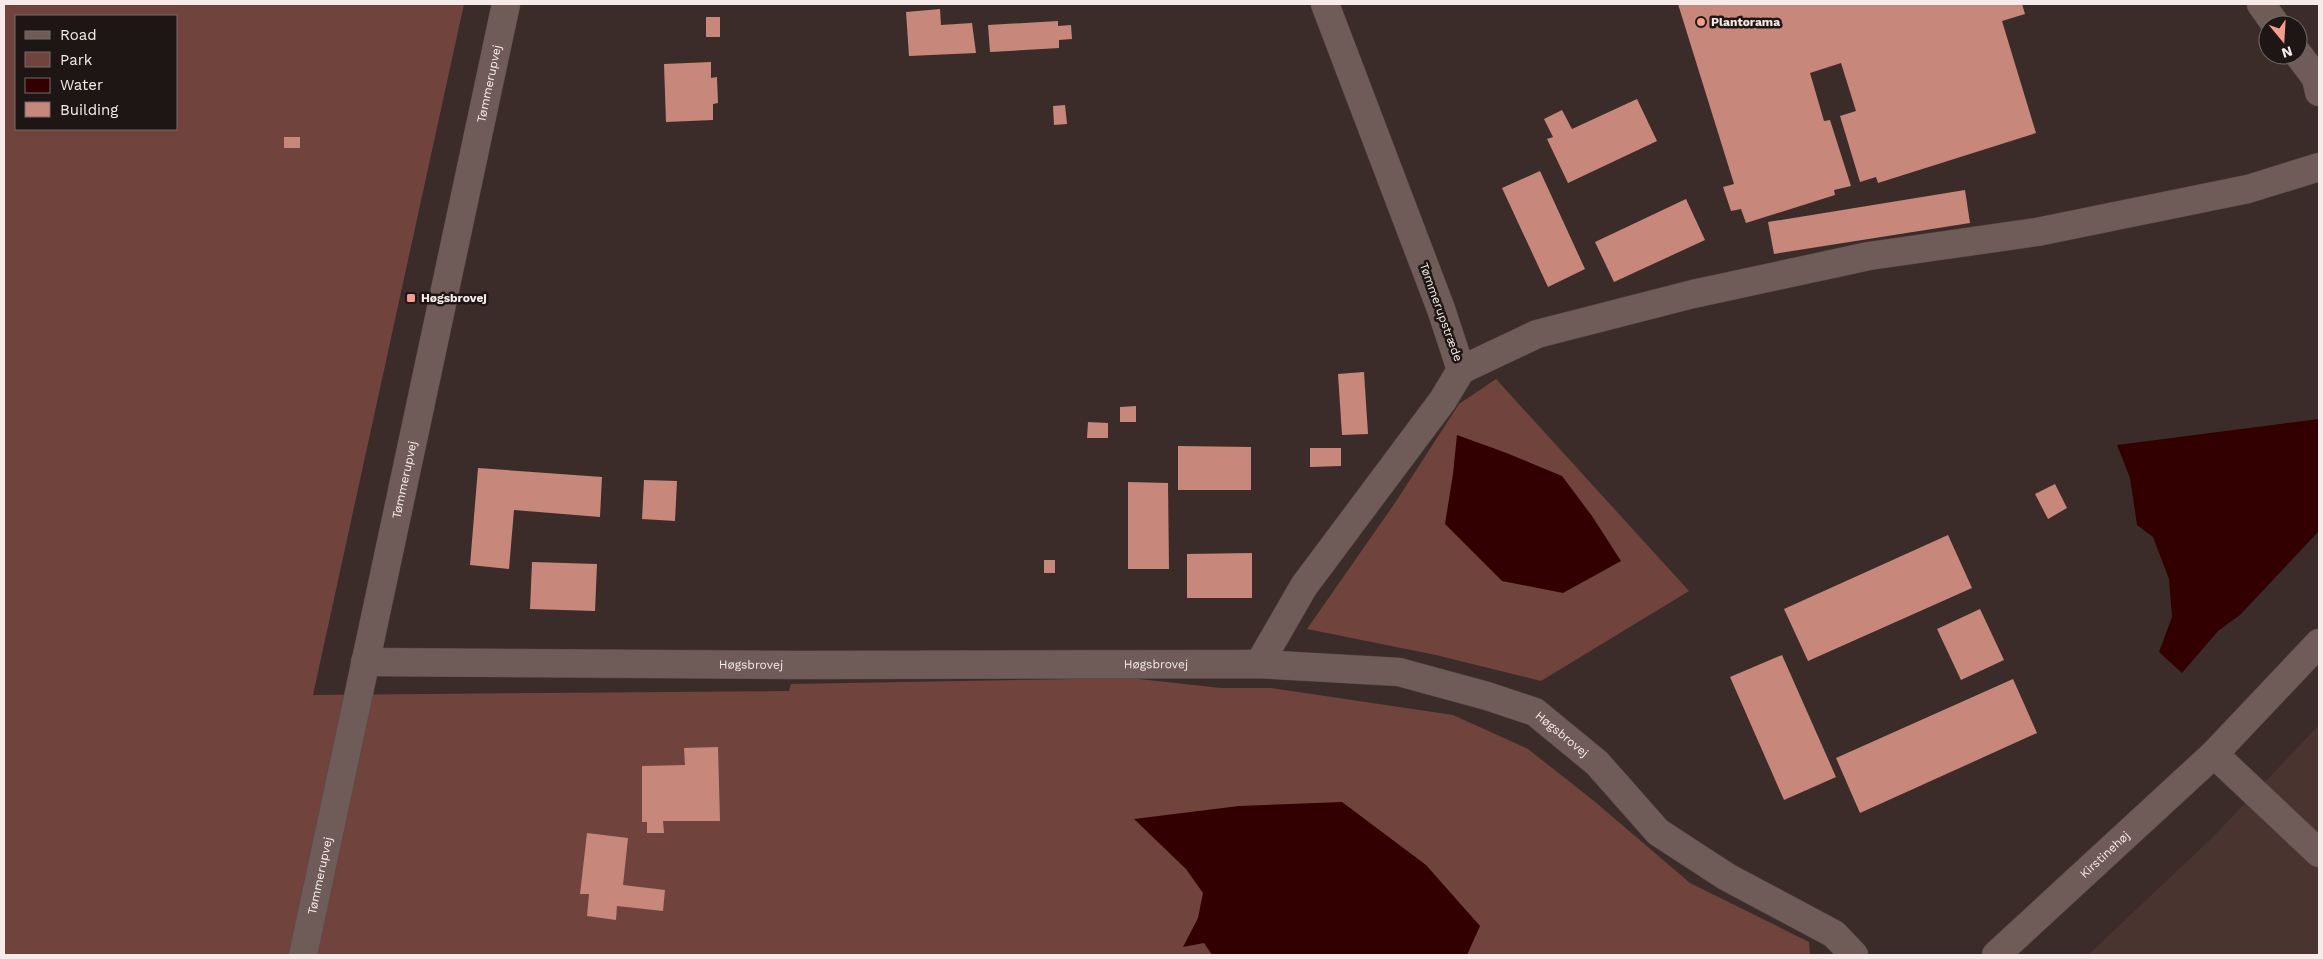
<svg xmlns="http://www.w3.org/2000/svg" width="2323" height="959" font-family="'Work Sans',sans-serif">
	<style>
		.built { fill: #4a3430 }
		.green { fill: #70443c; fill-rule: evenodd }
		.water { fill: #320000 }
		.building { fill: #c7877b }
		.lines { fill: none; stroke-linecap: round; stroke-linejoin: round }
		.minor-casing { stroke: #554845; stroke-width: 29 }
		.minor { stroke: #6f5c59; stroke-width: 28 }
		.poi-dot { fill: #f49d8d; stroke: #1e1615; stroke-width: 2 }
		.labels { text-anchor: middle; stroke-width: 5; stroke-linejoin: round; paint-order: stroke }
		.poi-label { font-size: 12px; font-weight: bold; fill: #f6ebe9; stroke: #1e1615; text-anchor: start }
		.street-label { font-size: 12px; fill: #f6ebe9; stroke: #1e1615 }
	</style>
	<rect width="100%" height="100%" fill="#3c2c29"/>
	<!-- built -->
	<path class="built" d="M2319,725V955H2088L2213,837Z"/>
	<!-- green -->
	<g class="green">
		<path d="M4,4H464L313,695L789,691L791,684L1130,678L1221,688H1271L1453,715L1528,749L1594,801L1690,883L1809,942L1810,955H4ZM16,16H176V129H16Z"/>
		<path d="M1496,379L1689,591L1541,681L1436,655L1307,629L1395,503L1459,404Z"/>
	</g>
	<!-- water -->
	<g class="water">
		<path d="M2319,419V531L2240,615L2218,631L2182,673L2159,652L2172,617L2169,579L2153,537L2137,525L2130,478L2117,445Z"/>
		<path d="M1457,435L1504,452L1562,476L1592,516L1621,561L1563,593L1502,581L1445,524L1453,474Z"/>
		<path d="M1342,802L1426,865L1480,926L1467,955H1212L1204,943L1183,947L1198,918L1203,893L1186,869L1134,819L1239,806Z"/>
	</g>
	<!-- building -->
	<g class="building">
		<path d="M1678,4H2022L2025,14L2002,21L2036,133L1878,183L1876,177L1860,182L1840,116L1856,111L1841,63L1810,73L1824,121L1830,120L1851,186L1834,190L1835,195L1746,223L1741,209L1731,211L1723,187L1734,184Z"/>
		<path d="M940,9L941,25L972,23L976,53L909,56L906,12Z"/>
		<rect x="706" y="17" width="14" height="20"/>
		<path d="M1058,21V26L1071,25L1072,39L1059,40V48L990,52L988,25Z"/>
		<path d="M711,62V78L717,77L718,103L713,104V120L666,122L664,64Z"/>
		<path d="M1637,99L1657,141L1568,183L1547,139L1553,137L1544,119L1562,110L1572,129Z"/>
		<path d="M1065,105L1067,124L1054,125L1053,106Z"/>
		<rect x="284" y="137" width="16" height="11"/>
		<path d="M1540,171L1585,269L1548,287L1502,188Z"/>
		<path d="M1965,190L1970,223L1774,254L1768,222Z"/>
		<path d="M1686,199L1705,240L1614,282L1595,242Z"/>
		<path d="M1364,372L1368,434L1342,435L1338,374Z"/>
		<path d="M1136,406V422H1120V407Z"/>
		<path d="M1088,422L1108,423V438H1087Z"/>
		<path d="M1178,446L1251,447V490H1178Z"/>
		<path d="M1310,448H1341V466L1310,467Z"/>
		<path d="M478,468L602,477L600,517L514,510L509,569L470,565Z"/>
		<path d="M644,480L677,481L675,521L642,519Z"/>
		<path d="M1128,482L1168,483L1169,569H1128Z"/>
		<path d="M2055,484L2067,508L2048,519L2035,494Z"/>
		<path d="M1948,535L1972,588L1808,661L1784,609Z"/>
		<path d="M1252,553V598H1187V554Z"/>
		<rect x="1044" y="560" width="11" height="13"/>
		<path d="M532,562L597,564L595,611L530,609Z"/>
		<path d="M1980,609L2004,660L1961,680L1937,629Z"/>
		<path d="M1782,655L1836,777L1784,800L1730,677Z"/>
		<path d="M2013,679L2037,733L1860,813L1836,758Z"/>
		<path d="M718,747L720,821H663L664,833H647V822H642V766L685,765L684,748Z"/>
		<path d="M587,833L628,838L623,885L665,890L663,911L617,906L616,920L587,916L589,894H580Z"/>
	</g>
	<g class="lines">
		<!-- minor casing -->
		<g class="minor-casing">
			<g id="minor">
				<path d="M2261,4L2276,25"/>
				<path d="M2298,54L2316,78L2319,92"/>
				<path d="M1461,370L1537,334L1693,294L1869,256L2037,232L2248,189L2319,167"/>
				<path id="s1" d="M365,662L801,665L1259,664L1399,672L1487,696L1535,712L1597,763L1658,832L1727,877L1834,934L1854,955"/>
				<path d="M1259,664L1304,586L1443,400L1461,370L1441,309L1325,4"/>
				<path d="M2214,754L2319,853"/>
				<path id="s2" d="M303,955L506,4"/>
				<path id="s3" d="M1996,955L2214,754L2319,643"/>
			</g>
		</g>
		<!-- minor -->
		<use href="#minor" class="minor"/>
	</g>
	<!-- markers -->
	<g class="poi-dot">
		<circle cx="1701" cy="22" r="5"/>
		<rect x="406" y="293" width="10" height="10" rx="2.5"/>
	</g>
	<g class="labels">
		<!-- poi labels -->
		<g class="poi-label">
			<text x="1711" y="26">Plantorama</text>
			<text x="421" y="302">Høgsbrovej</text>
		</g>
		<!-- street labels -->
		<g class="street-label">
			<text dy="4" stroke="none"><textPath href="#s2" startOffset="891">Tømmerupvej</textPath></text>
			<text transform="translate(1441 312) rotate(70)" y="4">Tømmerupstræde</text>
			<text dy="4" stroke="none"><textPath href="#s2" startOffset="486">Tømmerupvej</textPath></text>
			<text dy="4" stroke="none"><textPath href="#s1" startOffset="791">Høgsbrovej</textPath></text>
			<text dy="4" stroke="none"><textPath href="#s1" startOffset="386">Høgsbrovej</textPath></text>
			<text dy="4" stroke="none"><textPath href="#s1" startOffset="1211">Høgsbrovej</textPath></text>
			<text dy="4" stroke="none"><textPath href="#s3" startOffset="148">Kirstinehøj</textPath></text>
			<text dy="4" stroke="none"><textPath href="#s2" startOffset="81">Tømmerupvej</textPath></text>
		</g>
	</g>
	<!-- border -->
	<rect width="2323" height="959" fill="none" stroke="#f6ebe9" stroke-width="10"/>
	<!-- legend -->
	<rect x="15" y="15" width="162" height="115" fill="#1e1615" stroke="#746b6a"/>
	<rect x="25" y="31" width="25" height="8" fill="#6f5c59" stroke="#746b6a"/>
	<text x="60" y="40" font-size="15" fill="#f6ebe9">Road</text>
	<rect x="25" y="52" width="25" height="15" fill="#70443c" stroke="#746b6a"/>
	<text x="60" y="65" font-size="15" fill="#f6ebe9">Park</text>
	<rect x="25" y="78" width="25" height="15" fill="#320000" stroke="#746b6a"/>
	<text x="60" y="90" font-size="15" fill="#f6ebe9">Water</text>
	<rect x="25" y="102" width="25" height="15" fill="#c7877b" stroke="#746b6a"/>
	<text x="60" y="115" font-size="15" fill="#f6ebe9">Building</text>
	<!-- north arrow -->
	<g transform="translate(2283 40) rotate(162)"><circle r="24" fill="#1e1615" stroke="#746b6a"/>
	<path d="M0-4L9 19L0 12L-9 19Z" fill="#f49d8d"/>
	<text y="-8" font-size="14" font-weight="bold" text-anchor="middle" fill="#f6ebe9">N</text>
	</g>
</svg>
